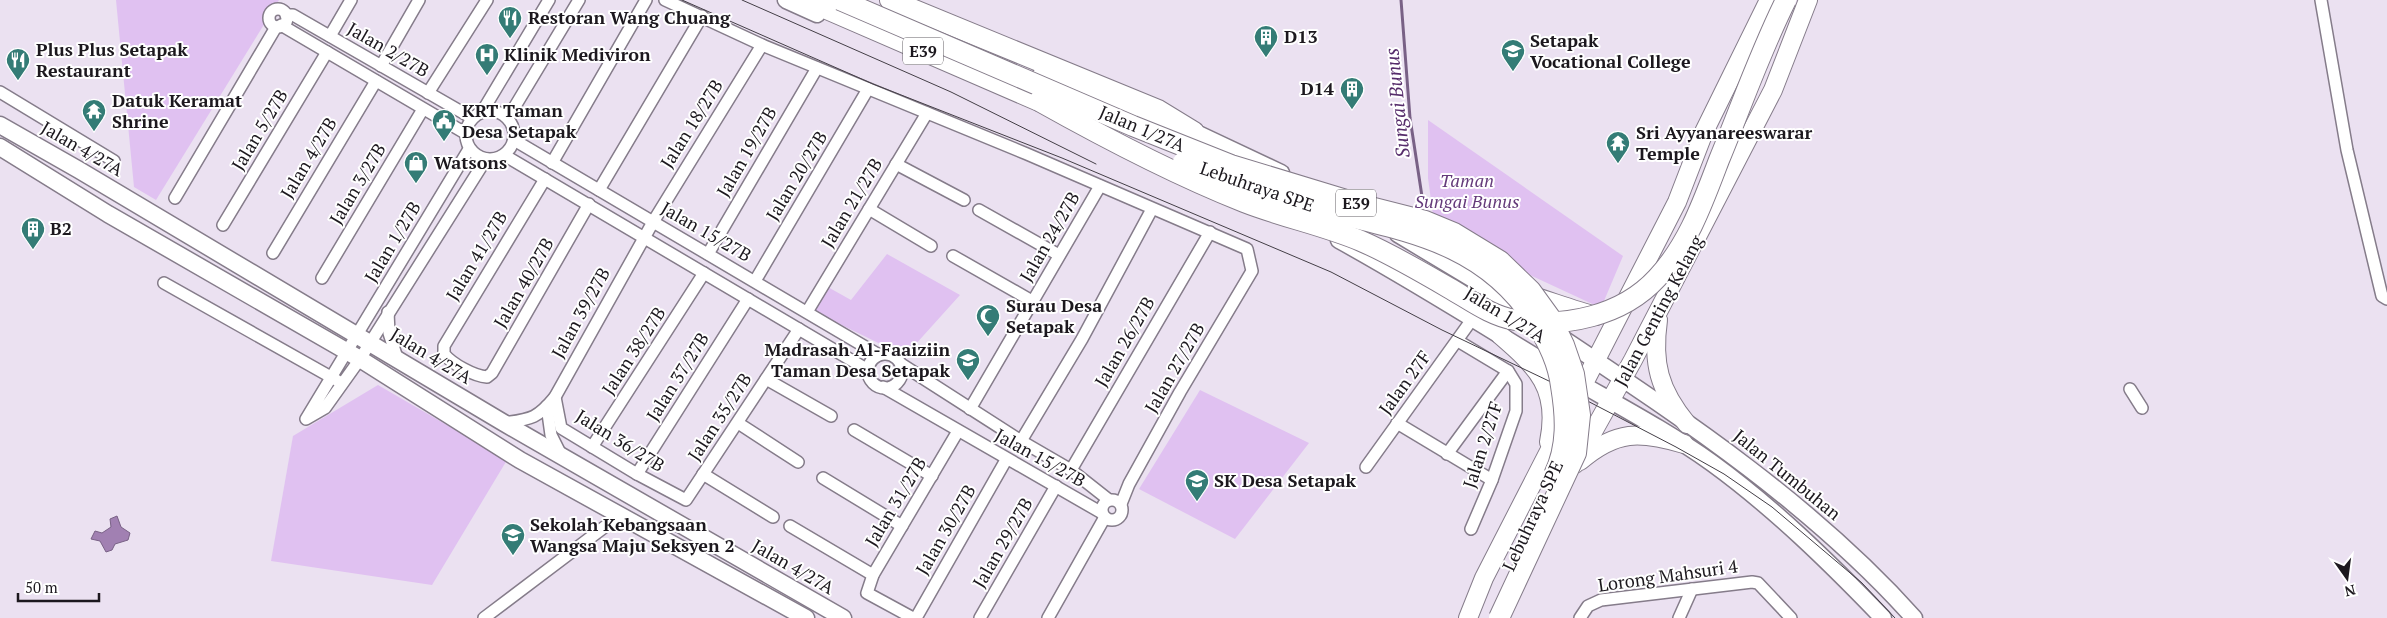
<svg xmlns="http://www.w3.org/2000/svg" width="2387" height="618" font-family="'PT Serif',serif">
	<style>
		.green { fill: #e0c1f1 }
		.water { fill: #a180b2; stroke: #796186 }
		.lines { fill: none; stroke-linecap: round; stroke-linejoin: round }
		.stream { stroke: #796186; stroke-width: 3 }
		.street-casing { stroke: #857c8a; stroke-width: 14 }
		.secondary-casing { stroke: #857c8a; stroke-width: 19 }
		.primary-casing { stroke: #857c8a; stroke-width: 20 }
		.highway-casing { stroke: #857c8a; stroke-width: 22 }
		.street { stroke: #fff; stroke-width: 11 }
		.secondary { stroke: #fff; stroke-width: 16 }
		.primary { stroke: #fff; stroke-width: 18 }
		.highway { stroke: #fff; stroke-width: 20 }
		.tram { stroke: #433e46; stroke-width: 1 }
		.highway-bridge-casing { stroke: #857c8a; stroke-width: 22; stroke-linecap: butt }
		.highway-bridge { stroke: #fff; stroke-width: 20 }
		.labels { text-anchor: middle; stroke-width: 4; stroke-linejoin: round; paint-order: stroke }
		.shield { fill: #fff; stroke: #605d62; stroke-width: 1 }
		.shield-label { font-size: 16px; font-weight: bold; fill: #1c181e }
		.poi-label { font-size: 18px; font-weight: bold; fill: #1c181e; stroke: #fff; text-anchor: start }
		.street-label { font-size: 18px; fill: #1c181e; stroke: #fff }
		.park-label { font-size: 18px; font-style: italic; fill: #643a7a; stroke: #fff }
		.water-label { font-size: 19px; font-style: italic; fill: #562c6b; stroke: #fff }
	</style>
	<rect width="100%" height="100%" fill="#ebe1f1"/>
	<!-- green -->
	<g class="green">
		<path d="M116,0H279L156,200L134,187Z"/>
		<path d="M1428,120L1623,256L1601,308L1532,276L1433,215L1428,178Z"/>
		<path d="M887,254L960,295L905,356L811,310L826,286L851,300Z"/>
		<path d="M378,385L507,460L432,585L271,561L293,436Z"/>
		<path d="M1200,390L1309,443L1235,539L1139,489Z"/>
	</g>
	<!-- water -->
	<path class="water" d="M117,516L121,527L130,533L128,540L115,544L112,550L106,552L100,541L91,539L95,531L102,533L111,527L110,519Z"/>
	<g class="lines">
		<!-- stream -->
		<path class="stream" d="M1401,0L1410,118L1423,203"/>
		<!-- street casing -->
		<g class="street-casing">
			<g id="street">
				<path d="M665,0L762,45L1027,154L1247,249L1252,271L1180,392L1129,484L1121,504"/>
				<path d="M2321,0L2347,150L2382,296L2387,299"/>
				<circle cx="278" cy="18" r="9"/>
				<path d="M286,15H293L472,118"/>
				<path d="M281,25L465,133"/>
				<path d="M330,36L351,0"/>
				<path d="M381,66L419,0"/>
				<path d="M0,92L114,161"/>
				<path d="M428,93L487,0"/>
				<circle cx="490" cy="135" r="24"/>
				<path d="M482,112L549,0"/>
				<path d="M508,118L579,0"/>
				<path d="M514,140L879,355"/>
				<path d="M469,149L306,419L325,408L360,359L486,159"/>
				<path d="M504,155L868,370"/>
				<path d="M552,163L646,0"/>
				<path d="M896,164L964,200"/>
				<path d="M545,179L444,346V354C452,364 474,376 487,377L492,373L589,204"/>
				<path d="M599,190L702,16"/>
				<path d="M175,198L276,27"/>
				<path d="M869,209L931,246"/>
				<path d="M979,210L1059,255"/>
				<path d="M223,225L327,52"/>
				<path d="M273,253L376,81"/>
				<path d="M708,254L817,68"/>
				<path d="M953,256L1032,301"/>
				<path d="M322,278L423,109"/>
				<path d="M755,281L868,89"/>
				<path d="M164,283L338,381"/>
				<path d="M388,312L389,333L397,358"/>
				<path d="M807,312L927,113"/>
				<path d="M1458,341L1508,371L1516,384V411L1492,480L1471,529"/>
				<circle cx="885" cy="371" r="17"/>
				<path d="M901,364L1021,441L1071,470L1109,500"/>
				<path d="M766,379L831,416"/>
				<path d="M883,387L1102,513"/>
				<path d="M2130,389L2142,408"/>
				<path d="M555,397L561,428L637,474L686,500L799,329"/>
				<path d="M547,406L551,435L562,457"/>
				<path d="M970,409L1100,186"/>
				<path d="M504,423C531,419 537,419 555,397L653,222L762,45"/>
				<path d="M738,423L798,462"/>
				<path d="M1397,423L1492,480"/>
				<path d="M854,430L932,476"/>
				<path d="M1021,441L1082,339L1152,209"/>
				<path d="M592,447L704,273"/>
				<path d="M1447,454L1508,371"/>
				<path d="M1366,467L1473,318"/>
				<path d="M1071,470L1210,232"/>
				<path d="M637,474L748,299"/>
				<path d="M703,474L773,517"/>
				<path d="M823,478L902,526"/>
				<circle cx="1112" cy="510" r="10"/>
				<path d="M790,526L873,575"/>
				<path d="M484,618L619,516"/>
				<path d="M913,618L867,593L873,575L958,431"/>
				<path d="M916,618L1006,460"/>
				<path d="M980,618L1056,486"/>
				<path d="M1048,618L1105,517"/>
				<path d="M1580,618L1588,606L1601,600L1752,582L1758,583L1791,618"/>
				<path d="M1679,618L1692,589"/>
			</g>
		</g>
		<!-- secondary casing -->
		<g class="secondary-casing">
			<g id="secondary">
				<path d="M786,0L817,14"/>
				<path d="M1040,76L1147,117L1194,132L1281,173"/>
				<path d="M0,125L79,170L504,423L843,618"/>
				<path d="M0,147L108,214L360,359L520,460L806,618"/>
				<path d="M1398,234L1481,284L1524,312"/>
				<path d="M1339,240C1410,279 1478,322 1547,364C1602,397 1660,426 1712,463C1774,508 1830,563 1883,618"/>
				<path d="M1559,336C1685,420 1812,504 1914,618"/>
			</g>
		</g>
		<!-- primary casing -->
		<g class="primary-casing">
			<g id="primary">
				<path d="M1481,284C1522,289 1558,306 1596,316"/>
				<path d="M1658,320C1652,363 1659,390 1687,424"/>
				<path d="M1500,335C1537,367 1560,388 1549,442"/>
				<path d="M1580,461C1616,430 1640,431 1684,444"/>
				<path d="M1575,464L1633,360L1773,90L1808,0"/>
				<path d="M1468,618L1484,578L1677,202L1704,132L1769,0"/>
			</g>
		</g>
		<!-- highway casing -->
		<g class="highway-casing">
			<g id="highway">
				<path d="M806,0L1039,101"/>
				<path d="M890,0L1158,110L1194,132"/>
			</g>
		</g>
		<!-- street -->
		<use href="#street" class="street"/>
		<!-- secondary -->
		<use href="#secondary" class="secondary"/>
		<!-- primary -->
		<use href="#primary" class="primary"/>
		<!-- highway -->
		<use href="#highway" class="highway"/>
		<!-- tram -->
		<g class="tram">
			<path d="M682,0L873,84L1062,158L1331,272L1442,330L1551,382L1676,447L1724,474L1772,507L1862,583L1895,618"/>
			<path d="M742,0L951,92L1096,164"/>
		</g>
		<!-- highway-bridge casing -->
		<g class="highway-bridge-casing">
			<g id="highway-bridge">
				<path d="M840,0L1133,126L1231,165L1366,206L1425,221L1454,233L1500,261L1531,291L1552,320L1564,345L1574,374L1580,415L1576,453L1499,618"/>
				<path d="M1039,101C1105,138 1173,174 1244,202C1282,217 1323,225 1361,241C1391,254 1420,271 1449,288C1470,300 1491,316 1515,320C1565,328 1622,316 1657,278C1688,245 1703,202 1719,160C1741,107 1760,52 1786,0"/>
				<path d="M1183,162C1227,178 1270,195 1315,208C1401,231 1481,239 1534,320C1547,340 1558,361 1561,386C1566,416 1568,446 1554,475"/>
			</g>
		</g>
		<!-- highway-bridge -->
		<use href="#highway-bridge" class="highway-bridge"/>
	</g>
	<!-- icons -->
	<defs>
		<g id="restaurant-pin" transform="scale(1.25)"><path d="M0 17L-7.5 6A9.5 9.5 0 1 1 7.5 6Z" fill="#347c76" stroke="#fff"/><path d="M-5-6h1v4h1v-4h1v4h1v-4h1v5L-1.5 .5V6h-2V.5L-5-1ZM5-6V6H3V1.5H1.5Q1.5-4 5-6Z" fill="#fff"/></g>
		<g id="building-pin" transform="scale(1.25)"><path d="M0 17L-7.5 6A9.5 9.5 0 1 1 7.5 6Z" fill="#347c76" stroke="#fff"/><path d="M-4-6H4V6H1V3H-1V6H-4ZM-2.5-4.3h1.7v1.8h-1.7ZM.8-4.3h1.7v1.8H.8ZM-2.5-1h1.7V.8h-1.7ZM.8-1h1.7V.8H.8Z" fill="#fff"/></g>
		<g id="school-pin" transform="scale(1.25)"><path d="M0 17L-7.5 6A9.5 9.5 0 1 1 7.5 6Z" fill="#347c76" stroke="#fff"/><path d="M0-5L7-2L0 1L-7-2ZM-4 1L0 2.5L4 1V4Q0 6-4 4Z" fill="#fff"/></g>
		<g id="hospital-pin" transform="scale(1.25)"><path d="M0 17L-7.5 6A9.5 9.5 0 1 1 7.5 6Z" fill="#347c76" stroke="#fff"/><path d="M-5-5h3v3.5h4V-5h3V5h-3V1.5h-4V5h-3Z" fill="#fff"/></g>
		<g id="temple-pin" transform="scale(1.25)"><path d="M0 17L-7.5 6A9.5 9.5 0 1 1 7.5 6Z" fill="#347c76" stroke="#fff"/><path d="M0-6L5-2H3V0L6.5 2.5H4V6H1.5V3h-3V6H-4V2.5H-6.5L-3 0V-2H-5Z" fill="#fff"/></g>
		<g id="civic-pin" transform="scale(1.25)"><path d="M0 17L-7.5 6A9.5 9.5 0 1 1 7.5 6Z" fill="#347c76" stroke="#fff"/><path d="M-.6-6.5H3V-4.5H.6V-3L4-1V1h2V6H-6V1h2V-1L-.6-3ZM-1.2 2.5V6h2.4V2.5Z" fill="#fff"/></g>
		<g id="shop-pin" transform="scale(1.25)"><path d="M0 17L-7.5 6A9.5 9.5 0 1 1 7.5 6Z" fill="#347c76" stroke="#fff"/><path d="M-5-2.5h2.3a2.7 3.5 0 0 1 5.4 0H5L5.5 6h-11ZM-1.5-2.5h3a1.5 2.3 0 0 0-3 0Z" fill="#fff"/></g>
		<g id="mosque-pin" transform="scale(1.25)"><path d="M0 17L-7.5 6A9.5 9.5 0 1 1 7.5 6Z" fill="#347c76" stroke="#fff"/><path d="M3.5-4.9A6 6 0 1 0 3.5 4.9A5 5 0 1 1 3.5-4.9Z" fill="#fff"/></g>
	</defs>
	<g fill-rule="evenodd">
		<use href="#restaurant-pin" x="510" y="18"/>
		<use href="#building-pin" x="1266" y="37"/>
		<use href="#school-pin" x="1513" y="51"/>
		<use href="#hospital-pin" x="487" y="55"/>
		<use href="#restaurant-pin" x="18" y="60"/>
		<use href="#building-pin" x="1352" y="89"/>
		<use href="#temple-pin" x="94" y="111"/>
		<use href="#civic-pin" x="444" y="121"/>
		<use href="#temple-pin" x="1618" y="143"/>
		<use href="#shop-pin" x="416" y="163"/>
		<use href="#building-pin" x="33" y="229"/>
		<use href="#mosque-pin" x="988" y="316"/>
		<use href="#school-pin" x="968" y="360"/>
		<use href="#school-pin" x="1197" y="481"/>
		<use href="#school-pin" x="513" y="535"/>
	</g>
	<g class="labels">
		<!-- shield labels -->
		<g class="shield">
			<rect x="903" y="37.5" width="40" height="27" rx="4"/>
			<rect x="1336" y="189.5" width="40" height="27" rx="4"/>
		</g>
		<g class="shield-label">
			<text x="923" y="57">E39</text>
			<text x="1356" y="209">E39</text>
		</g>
		<!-- poi labels -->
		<g class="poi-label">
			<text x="528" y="24">Restoran Wang Chuang</text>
			<text x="1284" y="43">D13</text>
			<text x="1530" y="47">Setapak<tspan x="1530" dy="21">Vocational College</tspan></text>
			<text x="36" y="56">Plus Plus Setapak<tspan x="36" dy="21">Restaurant</tspan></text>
			<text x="504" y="61">Klinik Mediviron</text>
			<text x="1334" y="95" text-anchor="end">D14</text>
			<text x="112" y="107">Datuk Keramat<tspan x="112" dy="21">Shrine</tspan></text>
			<text x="462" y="117">KRT Taman<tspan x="462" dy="21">Desa Setapak</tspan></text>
			<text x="1636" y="139">Sri Ayyanareeswarar<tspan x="1636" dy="21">Temple</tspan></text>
			<text x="434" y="169">Watsons</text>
			<text x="50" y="235">B2</text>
			<text x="1006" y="312">Surau Desa<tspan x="1006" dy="21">Setapak</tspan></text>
			<text x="950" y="356" text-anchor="end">Madrasah Al-Faaiziin<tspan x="950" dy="21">Taman Desa Setapak</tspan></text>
			<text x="1214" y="487">SK Desa Setapak</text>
			<text x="530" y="531">Sekolah Kebangsaan<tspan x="530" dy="21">Wangsa Maju Seksyen 2</tspan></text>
		</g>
		<!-- street labels -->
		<g class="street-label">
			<text transform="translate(388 50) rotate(30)" y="6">Jalan 2/27B</text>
			<text transform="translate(692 124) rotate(-58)" y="6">Jalan 18/27B</text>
			<text transform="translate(1142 129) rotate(23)" y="6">Jalan 1/27A</text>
			<text transform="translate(260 130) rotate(-59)" y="6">Jalan 5/27B</text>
			<text transform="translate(82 149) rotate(30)" y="6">Jalan 4/27A</text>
			<text transform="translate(747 152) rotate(-60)" y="6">Jalan 19/27B</text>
			<text transform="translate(309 158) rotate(-59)" y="6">Jalan 4/27B</text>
			<text transform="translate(797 176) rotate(-59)" y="6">Jalan 20/27B</text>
			<text transform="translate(358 184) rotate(-59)" y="6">Jalan 3/27B</text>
			<text transform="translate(1257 187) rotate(19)" y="6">Lebuhraya SPE</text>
			<text transform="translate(852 203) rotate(-59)" y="6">Jalan 21/27B</text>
			<text transform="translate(706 232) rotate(30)" y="6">Jalan 15/27B</text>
			<text transform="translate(1050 237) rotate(-60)" y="6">Jalan 24/27B</text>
			<text transform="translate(393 242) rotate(-59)" y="6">Jalan 1/27B</text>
			<text transform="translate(477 256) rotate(-59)" y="6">Jalan 41/27B</text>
			<text transform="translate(524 283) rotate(-60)" y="6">Jalan 40/27B</text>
			<text transform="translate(1659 311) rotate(-62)" y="6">Jalan Genting Kelang</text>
			<text transform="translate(581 313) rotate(-61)" y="6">Jalan 39/27B</text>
			<text transform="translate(1505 315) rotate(31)" y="6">Jalan 1/27A</text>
			<text transform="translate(1125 342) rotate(-60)" y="6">Jalan 26/27B</text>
			<text transform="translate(634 351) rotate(-57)" y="6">Jalan 38/27B</text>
			<text transform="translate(431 356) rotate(31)" y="6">Jalan 4/27A</text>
			<text transform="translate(1175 368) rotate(-60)" y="6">Jalan 27/27B</text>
			<text transform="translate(678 377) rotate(-58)" y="6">Jalan 37/27B</text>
			<text transform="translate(1405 383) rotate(-54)" y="6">Jalan 27F</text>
			<text transform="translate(720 417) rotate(-57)" y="6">Jalan 35/27B</text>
			<text transform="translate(620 441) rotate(32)" y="6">Jalan 36/27B</text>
			<text transform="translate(1483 445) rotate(-72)" y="6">Jalan 2/27F</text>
			<text transform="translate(1040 458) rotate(29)" y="6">Jalan 15/27B</text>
			<text transform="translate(1787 475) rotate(39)" y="6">Jalan Tumbuhan</text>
			<text transform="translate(896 502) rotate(-59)" y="6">Jalan 31/27B</text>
			<text transform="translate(1533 516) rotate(-65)" y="6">Lebuhraya SPE</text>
			<text transform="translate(946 530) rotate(-60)" y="6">Jalan 30/27B</text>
			<text transform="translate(1003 543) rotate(-60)" y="6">Jalan 29/27B</text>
			<text transform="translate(793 567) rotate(30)" y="6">Jalan 4/27A</text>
			<text transform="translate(1668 576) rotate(-8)" y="6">Lorong Mahsuri 4</text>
		</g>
		<!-- park labels -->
		<g class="park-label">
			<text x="1467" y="187">Taman<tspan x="1467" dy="21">Sungai Bunus</tspan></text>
		</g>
		<!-- water labels -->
		<g class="water-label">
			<text transform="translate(1397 103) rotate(-96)" y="7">Sungai Bunus</text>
		</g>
	</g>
	<!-- north arrow -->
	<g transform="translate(2347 578) rotate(166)" stroke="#ffffff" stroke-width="4" paint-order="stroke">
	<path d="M0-4L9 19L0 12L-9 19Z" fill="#1c181e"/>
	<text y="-8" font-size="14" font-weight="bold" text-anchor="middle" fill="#1c181e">N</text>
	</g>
	<!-- scale -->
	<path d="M18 593v8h81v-8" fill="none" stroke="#1c181e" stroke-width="2.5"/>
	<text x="25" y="593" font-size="15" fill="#1c181e" stroke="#ffffff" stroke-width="4" paint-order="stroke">50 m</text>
</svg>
